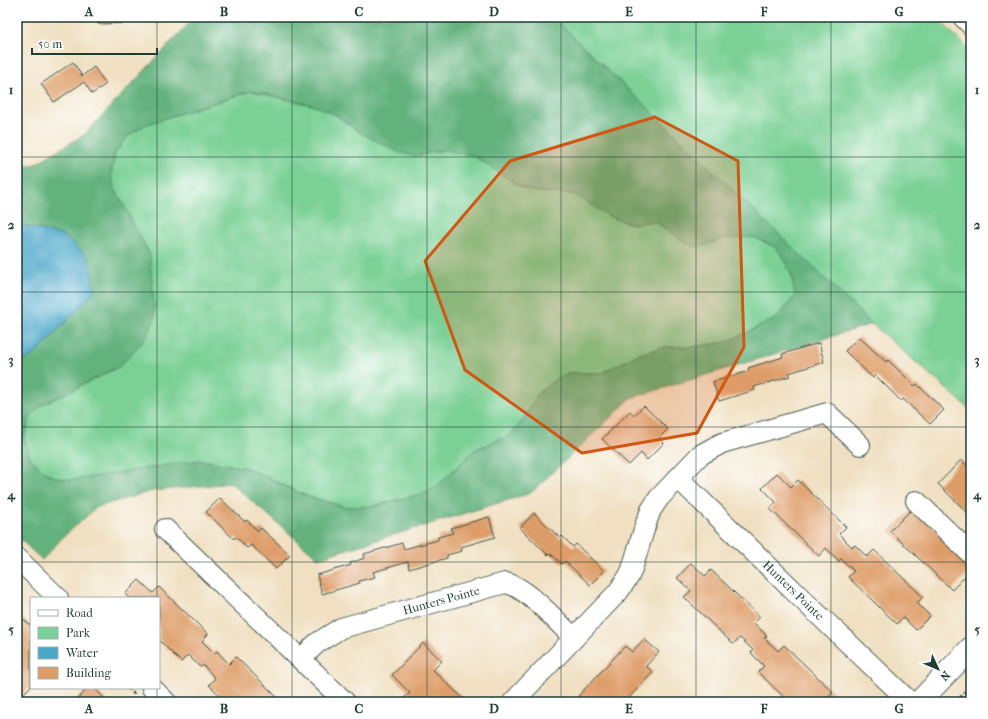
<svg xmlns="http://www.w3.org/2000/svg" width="988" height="719" font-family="'IM FELL French Canon',serif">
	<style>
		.green { fill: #7ad095; stroke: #4c8664 }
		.forest { fill: #63b27e; stroke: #417859; fill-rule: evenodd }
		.water { fill: #4ba7c9; stroke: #35727e }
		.building { fill: #de9d67 }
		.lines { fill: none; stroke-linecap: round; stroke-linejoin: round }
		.minor-casing { stroke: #3e5549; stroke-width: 22 }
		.major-casing { stroke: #3e5549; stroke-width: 24 }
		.path { stroke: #3e5549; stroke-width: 2.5; stroke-dasharray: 3 3; stroke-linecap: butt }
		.minor { stroke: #fff; stroke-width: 20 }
		.major { stroke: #fff; stroke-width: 22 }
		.marked { fill: #d45610; fill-opacity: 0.2; stroke: #d45610; stroke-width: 3; stroke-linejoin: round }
		.grid { fill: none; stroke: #1f3d34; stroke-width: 1; stroke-opacity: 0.55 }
		.labels { text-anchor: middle; stroke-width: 3.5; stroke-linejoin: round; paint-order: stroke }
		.street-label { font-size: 12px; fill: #1f3d34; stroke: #fff }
		.neatline { fill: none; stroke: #1f3d34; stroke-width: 1.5 }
		.grid-label { font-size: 13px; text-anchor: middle; font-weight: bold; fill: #1f3d34 }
	</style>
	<rect width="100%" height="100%" fill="#fff"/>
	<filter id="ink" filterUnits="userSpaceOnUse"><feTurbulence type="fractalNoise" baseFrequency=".025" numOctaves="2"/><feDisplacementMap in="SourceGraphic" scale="8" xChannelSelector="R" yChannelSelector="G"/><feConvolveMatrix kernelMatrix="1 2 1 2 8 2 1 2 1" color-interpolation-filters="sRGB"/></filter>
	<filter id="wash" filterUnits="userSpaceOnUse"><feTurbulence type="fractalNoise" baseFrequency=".012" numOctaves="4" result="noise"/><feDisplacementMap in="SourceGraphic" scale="16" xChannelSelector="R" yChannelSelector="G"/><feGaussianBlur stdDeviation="0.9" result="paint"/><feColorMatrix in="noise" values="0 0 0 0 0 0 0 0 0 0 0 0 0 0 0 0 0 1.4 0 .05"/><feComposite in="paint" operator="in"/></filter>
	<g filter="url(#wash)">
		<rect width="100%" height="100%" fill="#f0e0c1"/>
		<!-- green -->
		<g class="green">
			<path d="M561,17H936L971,51V410L872,324L557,21Z"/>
			<path d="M251,91L312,105L333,113L361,133L414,156L444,150L473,155L522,188L537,192L574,194L613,218L633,224L655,221L683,241L696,247L724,239L754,237L773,246L782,255L792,276L795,296L777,318L727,342L693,347H664L637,355L602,373H567L560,376L538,393L524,419L510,435L476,449L437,486L424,493L374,506L345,507L304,495L248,468L72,480L58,478L46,473L31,459L24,439L30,417L42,405L120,366L150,255L115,189L111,175L115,153L128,136L147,124Z"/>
		</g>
		<!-- forest -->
		<path class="forest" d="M195,17H561L557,21L872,324L631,398L531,493L318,558L231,483L152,491L97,507L62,538L42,560L17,536V365L36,353L95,291L61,235L17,224V164L33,165L84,135ZM251,91L312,105L333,113L361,133L400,153L414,156L444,150L473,155L522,188L537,192L574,194L612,218L633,224L655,221L683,241L696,247L724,239L754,237L773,246L782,255L792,276L795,296L777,318L727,342L693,347H664L637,355L602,373H567L560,376L538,393L524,419L510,435L476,449L437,486L424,493L374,506L345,507L304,495L248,468L200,460L72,480L58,478L46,473L31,459L24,439L30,417L42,405L120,366L146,338L155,319L150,255L115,189L111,175L115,153L128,136L147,124Z"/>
		<!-- water -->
		<path class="water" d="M17,224L61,235L73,243L88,258L95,291L36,353L17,365Z"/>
		<g id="blocks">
			<!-- building -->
			<g class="building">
				<path d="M97,17H125L126,23L98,24Z"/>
				<path d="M73,62L82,76L94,67L106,84L92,94L84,82L54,102L41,84Z"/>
				<path d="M859,337L886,362L888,360L915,386L917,384L944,410L930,424L903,399L901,401L875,375L873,378L845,351Z"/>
				<path d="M819,343L824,362L789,373L790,376L754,387L755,390L719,401L713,382L749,371L748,368L783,357L782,354Z"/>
				<path d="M644,406L668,429L659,438L664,443L647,460L641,453L629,465L602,439L630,411L634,415Z"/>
				<path d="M961,460L971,469V516L938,484Z"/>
				<path d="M777,473L791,487L798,480L846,527L839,534L852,547L855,545L867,557L874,550L923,597L917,603L930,616L916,630L903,617L897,624L848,577L854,571L841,559L839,561L826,548L819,556L770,509L776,502L762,488Z"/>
				<path d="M220,498L245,522L247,520L258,531L261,528L290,555L276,569L251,545L247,548L236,537L234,539L206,512Z"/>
				<path d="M913,508L971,564V570L952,590L890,531Z"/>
				<path d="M534,513L560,538L562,536L573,547L576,544L604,571L590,585L565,561L562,564L550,553L548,555L520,528Z"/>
				<path d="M489,517L495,537L461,547L462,551L447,555V558L409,569L408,562L373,572L375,577L359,581L360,583L322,594L317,575L351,565L350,563L365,558L364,554L402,543L404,549L438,540V537L453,533L451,528Z"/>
				<path d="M691,563L705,576L711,570L760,617L754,623L767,636L764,638L778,651L784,645L809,669L833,692L827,698L831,702H789L758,672L764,666L751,653L753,650L740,638L733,644L684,597L691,591L677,578Z"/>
				<path d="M139,580L153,593L159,587L208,634L202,641L214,653L217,651L229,664L236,657L282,702H227L209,685L215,678L203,665L200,667L188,655L181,662L159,640V598H129L125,594Z"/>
				<path d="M22,618L31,626V686L17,700L20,702H17V624Z"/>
				<path d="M644,639L659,652L646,666L653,672L625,702H585L578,696L625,646L632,652Z"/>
				<path d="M423,643L442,661L433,670L466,701L465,702H408L404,698L410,693L392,675Z"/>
				<path d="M88,688H94L108,702H75Z"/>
			</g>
		</g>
	</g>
	<g filter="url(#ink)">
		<use href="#blocks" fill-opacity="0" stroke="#3e5549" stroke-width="1"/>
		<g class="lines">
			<!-- minor casing -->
			<g class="minor-casing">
				<g id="minor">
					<path d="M963,17L971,25"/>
					<path id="s1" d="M678,478L803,600L910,702"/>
					<path d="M916,501L971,554"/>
					<path d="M165,529L345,702"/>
					<path d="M17,558L58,598"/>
					<path id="s2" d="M301,659L317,643L341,628L505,583C525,585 559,624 574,638"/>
					<path d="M152,688L166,702"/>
					<path d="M513,702L618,592L629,576L632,569L646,523L651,510L659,498L700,455L722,443L827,413L860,445"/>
				</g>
			</g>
			<!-- major casing -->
			<g class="major-casing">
				<path id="major" d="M919,702L971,648"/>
			</g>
			<!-- path -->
			<g class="path">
				<path d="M128,688L135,695"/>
				<path d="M956,702L971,685"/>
			</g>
			<!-- minor -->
			<use href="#minor" class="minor"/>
			<!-- major -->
			<use href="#major" class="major"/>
		</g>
	</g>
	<!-- marked area -->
	<path class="marked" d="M655,117L738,161L744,347L697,433L582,453L465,370L425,261L510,161Z"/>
	<!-- grid -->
	<path class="grid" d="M157,17V598M292,17V702M427,17V702M561,17V702M696,17V702M831,17V702M17,157H971M17,292H971M17,427H971M17,562H971M157,688V702"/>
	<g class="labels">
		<!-- street labels -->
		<g class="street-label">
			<text dy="4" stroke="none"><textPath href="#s1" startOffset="161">Hunters Pointe</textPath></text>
			<text dy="4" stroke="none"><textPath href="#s2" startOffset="155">Hunters Pointe</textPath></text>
		</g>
	</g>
	<!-- margin -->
	<rect width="988" height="719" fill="none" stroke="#fff" stroke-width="44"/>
	<!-- legend -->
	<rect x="30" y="597" width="130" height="92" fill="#ffffff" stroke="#a5b1ae"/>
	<rect x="38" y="610" width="20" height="6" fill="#ffffff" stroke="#a5b1ae"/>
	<text x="66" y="617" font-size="12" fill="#1f3d34">Road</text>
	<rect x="38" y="627" width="20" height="12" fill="#7ad095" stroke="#a5b1ae"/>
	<text x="66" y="637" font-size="12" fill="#1f3d34">Park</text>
	<rect x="38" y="647" width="20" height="12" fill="#4ba7c9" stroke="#a5b1ae"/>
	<text x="66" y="657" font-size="12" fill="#1f3d34">Water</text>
	<rect x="38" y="667" width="20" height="12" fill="#de9d67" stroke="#a5b1ae"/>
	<text x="66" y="677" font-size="12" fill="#1f3d34">Building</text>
	<!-- north arrow -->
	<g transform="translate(938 669) rotate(134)" stroke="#ffffff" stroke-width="3" paint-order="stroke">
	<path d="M0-3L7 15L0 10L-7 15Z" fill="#1f3d34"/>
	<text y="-6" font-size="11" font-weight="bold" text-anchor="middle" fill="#1f3d34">N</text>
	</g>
	<!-- scale -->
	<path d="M32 48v6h125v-6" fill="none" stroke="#1f3d34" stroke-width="2"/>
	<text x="38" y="48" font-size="12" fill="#1f3d34" stroke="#ffffff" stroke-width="3" paint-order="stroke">50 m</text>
	<rect x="22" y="22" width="944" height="675" class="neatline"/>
	<g class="grid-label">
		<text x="89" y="16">A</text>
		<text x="224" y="16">B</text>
		<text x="359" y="16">C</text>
		<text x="494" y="16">D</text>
		<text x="629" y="16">E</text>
		<text x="764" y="16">F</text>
		<text x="899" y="16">G</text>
		<text x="11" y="94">1</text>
		<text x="977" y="94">1</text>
		<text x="11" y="229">2</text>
		<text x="977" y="229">2</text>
		<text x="11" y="364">3</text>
		<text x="977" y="364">3</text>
		<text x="11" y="499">4</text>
		<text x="977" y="499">4</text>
		<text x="11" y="634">5</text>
		<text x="977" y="634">5</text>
		<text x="89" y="713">A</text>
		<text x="224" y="713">B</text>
		<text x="359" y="713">C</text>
		<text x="494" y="713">D</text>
		<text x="629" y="713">E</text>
		<text x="764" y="713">F</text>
		<text x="899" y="713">G</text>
	</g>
</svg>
